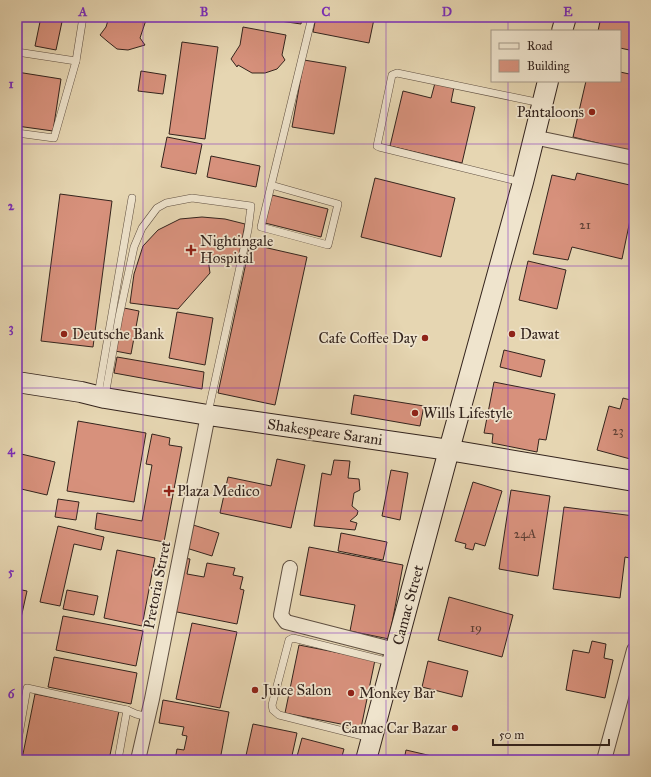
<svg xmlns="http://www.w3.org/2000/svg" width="651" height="777" font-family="'IM FELL Great Primer',serif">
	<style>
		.building { fill: #d7917c; stroke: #34241d }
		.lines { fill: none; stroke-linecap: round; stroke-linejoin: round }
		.lane-casing { stroke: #605042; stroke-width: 8 }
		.street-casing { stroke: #605042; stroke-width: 16 }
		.secondary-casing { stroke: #34241d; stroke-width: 22 }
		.lane { stroke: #efe4cd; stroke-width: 7 }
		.street { stroke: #efe4cd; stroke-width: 14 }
		.secondary { stroke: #efe4cd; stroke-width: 20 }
		.grid { fill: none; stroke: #7b2cbf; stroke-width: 1; stroke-opacity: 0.55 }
		.poi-dot { fill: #8f2418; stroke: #efe4cd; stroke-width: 1.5 }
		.labels { text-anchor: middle; stroke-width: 3.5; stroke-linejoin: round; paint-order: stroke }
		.number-label { font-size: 13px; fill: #5d3f35 }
		.poi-label { font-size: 15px; fill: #34241d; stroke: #efe4cd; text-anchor: start }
		.street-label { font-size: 15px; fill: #34241d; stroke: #efe4cd }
		.neatline { fill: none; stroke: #7b2cbf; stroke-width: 1.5 }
		.grid-label { font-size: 13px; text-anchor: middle; font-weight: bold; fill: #7b2cbf }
	</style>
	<rect width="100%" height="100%" fill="#e6d6b2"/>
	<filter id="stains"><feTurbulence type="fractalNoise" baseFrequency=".005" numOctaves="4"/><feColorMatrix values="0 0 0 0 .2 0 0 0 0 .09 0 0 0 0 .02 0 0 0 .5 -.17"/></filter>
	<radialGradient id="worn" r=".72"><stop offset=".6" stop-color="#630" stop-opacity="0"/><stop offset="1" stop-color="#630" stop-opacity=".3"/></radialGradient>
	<!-- building -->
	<g class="building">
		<path d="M41,17H63L56,50L35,46Z"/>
		<path d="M109,17H147L140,38L145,45L128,50L117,49L107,41L100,35L106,27Z"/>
		<path d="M252,17H302L301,24Z"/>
		<path d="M316,17H361L374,19L369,43L313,32Z"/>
		<path d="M601,17H634V51L620,48V31H598Z"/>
		<path d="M243,27L286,35L282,55L285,60L277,69L265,73H252L238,65L237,67L231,59L240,45Z"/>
		<path d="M182,42L218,47L205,139L169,134Z"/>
		<path d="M304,60L346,67L334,134L292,127Z"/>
		<path d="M141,71L166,75L163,94L138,91Z"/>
		<path d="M17,72L61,79L53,131L17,126Z"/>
		<path d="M620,72L634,75V152L573,137L586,81H620Z"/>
		<path d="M435,83L454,87L451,102L475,107L462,163L390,146L403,91L431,98Z"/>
		<path d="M167,137L202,144L196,174L161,167Z"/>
		<path d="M211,156L260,166L256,187L207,177Z"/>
		<path d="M577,173L634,186V201L622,259L572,247L568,260L533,254L552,175L575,180Z"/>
		<path d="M375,178L455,198L441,257L361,237Z"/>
		<path d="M60,194L112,201L93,347L41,341Z"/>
		<path d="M272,195L328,209L321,237L265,223Z"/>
		<path d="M202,217L225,219L245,224L238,262L208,259L210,273L178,309L130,303L134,274L143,246L158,230L180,219Z"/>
		<path d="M250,244L307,257L275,405L218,393Z"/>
		<path d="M528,261L566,270L557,309L519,300Z"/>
		<path d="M124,308L139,311L131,354L115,351Z"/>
		<path d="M177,312L213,318L205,365L169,358Z"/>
		<path d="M504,350L545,360L541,377L500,367Z"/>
		<path d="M117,357L204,372L202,389L114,373Z"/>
		<path d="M494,382L555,394L546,440L539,439L537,452L492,443L493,434L484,433Z"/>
		<path d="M354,395L424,406L420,426L351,414Z"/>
		<path d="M623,398L634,401V460L597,450L609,406L620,409Z"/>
		<path d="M78,421L146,433L134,502L67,491Z"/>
		<path d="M152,434L170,438L169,445L182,447L164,542L95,529L97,513L142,521L152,465L146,464Z"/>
		<path d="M17,453L55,462L47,495L17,488Z"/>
		<path d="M277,459L305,465L291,528L220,513L228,477L271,486Z"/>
		<path d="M334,460L350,461L348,478L359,479L360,490L354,493L352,506L358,511L357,515L350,521L357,523L355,530L314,526L322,473L331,475Z"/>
		<path d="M391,470L408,473L400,520L382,516Z"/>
		<path d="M473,482L502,491L485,546L475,543L473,550L465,548L466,544L455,541Z"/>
		<path d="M511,490L550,496L538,576L499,569Z"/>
		<path d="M58,499L79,502L76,520L55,517Z"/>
		<path d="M564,507L634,516V559L625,557L620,598L553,589Z"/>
		<path d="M190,524L219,533L212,556L183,547Z"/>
		<path d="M58,526L104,537L101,550L74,544L60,606L40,602Z"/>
		<path d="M341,533L387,542L383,560L338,551Z"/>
		<path d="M309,547L403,565L389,639L350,631L355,605L300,595Z"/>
		<path d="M117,550L155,558L142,626L104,618Z"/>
		<path d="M183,558L190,559L187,574L204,577L207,563L235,568L233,575L243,577L240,589L244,590L237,624L172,611Z"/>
		<path d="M17,589L27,591L17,636Z"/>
		<path d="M67,590L98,596L94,615L63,609Z"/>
		<path d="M449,597L513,615L502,657L438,640Z"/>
		<path d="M63,616L143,631L136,666L56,650Z"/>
		<path d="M192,623L237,632L220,708L176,699Z"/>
		<path d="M592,641L606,644L604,658L613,660L605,698L566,690L573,650L589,653Z"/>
		<path d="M299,645L375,660L361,728L285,713Z"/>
		<path d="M54,657L137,673L131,704L48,687Z"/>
		<path d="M428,661L468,671L462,697L422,687Z"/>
		<path d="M35,694L119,711L109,760L22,759Z"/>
		<path d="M163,700L229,712L220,760H175L177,749L184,750L187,736L182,735L184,727L159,723Z"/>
		<path d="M253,724L297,733L291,760H245Z"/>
		<path d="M302,738L344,749L341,760H296Z"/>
		<path d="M406,750L449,760H404Z"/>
	</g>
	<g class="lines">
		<!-- lane casing -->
		<g class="lane-casing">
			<g id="lane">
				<path d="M17,52L76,61"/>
				<path d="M17,133L54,138L76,61L83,17"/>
				<path d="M521,182L379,147L377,146L392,75L397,73L541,103"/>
				<path d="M271,185L338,204L328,245L261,227L312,17"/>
				<path d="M98,395L132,198"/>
				<path d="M105,396L119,317L134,247L142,228L157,208L166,203L192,198L251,206L248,230L208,413"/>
				<path d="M371,738L279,715L273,710L272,705L289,640L293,638L390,662"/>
				<path d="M17,746L27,688L127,710L136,714L148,717"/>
				<path d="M118,760L127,710"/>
			</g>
		</g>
		<!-- street casing -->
		<g class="street-casing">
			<g id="street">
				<path d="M533,137L634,158"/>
				<path d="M290,568L281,615L286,622L395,650"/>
				<path d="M138,760L152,699L208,415"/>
				<path d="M604,760L634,650"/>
			</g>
		</g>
		<!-- secondary casing -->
		<g class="secondary-casing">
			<g id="secondary">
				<path d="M562,31L566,17"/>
				<path d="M17,382L81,392L105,398L208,415L449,450L634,481"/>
				<path d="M366,760L449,450L523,182L548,81"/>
			</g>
		</g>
		<!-- lane -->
		<use href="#lane" class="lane"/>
		<!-- street -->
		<use href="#street" class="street"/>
		<!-- secondary -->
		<use href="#secondary" class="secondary"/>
	</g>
	<!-- grid -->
	<path class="grid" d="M143,17V760M265,17V760M386,17V760M508,17V31M508,81V760M17,144H634M17,266H634M17,388H634M17,511H634M17,633H634"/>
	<!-- markers -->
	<g class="poi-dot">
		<circle cx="592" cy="112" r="4"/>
		<path d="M189 244h4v4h4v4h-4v4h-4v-4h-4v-4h4z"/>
		<circle cx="64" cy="334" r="4"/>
		<circle cx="512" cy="334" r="4"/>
		<circle cx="425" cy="338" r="4"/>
		<circle cx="415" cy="413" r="4"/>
		<path d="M167 485h4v4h4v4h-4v4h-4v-4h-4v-4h4z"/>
		<circle cx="255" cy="690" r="4"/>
		<circle cx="351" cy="693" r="4"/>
		<circle cx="455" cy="728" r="4"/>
	</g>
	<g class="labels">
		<!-- number labels -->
		<g class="number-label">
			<text x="585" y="229">21</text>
			<text x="618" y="435">23</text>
			<text x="525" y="538">24A</text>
			<text x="476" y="632">19</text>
		</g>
		<!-- poi labels -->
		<g class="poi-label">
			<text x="584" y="117" text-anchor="end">Pantaloons</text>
			<text x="200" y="246">Nightingale<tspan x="200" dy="17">Hospital</tspan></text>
			<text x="72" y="339">Deutsche Bank</text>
			<text x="520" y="339">Dawat</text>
			<text x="417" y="343" text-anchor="end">Cafe Coffee Day</text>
			<text x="423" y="418">Wills Lifestyle</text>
			<text x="177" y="496">Plaza Medico</text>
			<text x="263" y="695">Juice Salon</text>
			<text x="359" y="698">Monkey Bar</text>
			<text x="447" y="733" text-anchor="end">Camac Car Bazar</text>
		</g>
		<!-- street labels -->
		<g class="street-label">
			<text transform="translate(325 432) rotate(8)" y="5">Shakespeare Sarani</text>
			<text transform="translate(157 585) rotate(-79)" y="5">Pretoria Strret</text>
			<text transform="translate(408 605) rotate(-75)" y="5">Camac Street</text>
		</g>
	</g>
	<!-- margin -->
	<rect width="651" height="777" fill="none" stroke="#e6d6b2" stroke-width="44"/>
	<!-- legend -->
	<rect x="491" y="30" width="130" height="52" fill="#efe4cd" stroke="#a49787"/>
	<rect x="499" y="43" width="20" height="6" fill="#efe4cd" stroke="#a49787"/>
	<text x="527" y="50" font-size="12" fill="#34241d">Road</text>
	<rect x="499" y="60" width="20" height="12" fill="#d7917c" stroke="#a49787"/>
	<text x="527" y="70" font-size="12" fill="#34241d">Building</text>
	<!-- scale -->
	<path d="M493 739v6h116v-6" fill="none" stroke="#34241d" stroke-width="2"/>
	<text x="499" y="739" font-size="12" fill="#34241d" stroke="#efe4cd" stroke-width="3" paint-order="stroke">50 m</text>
	<rect x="22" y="22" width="607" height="733" class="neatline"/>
	<g class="grid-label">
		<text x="83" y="16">A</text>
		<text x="204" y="16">B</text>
		<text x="326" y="16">C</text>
		<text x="447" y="16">D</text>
		<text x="568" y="16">E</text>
		<text x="11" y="88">1</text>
		<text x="11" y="210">2</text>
		<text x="11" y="332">3</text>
		<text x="11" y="454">4</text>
		<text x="11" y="576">5</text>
		<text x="11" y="698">6</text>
	</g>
	<rect width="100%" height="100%" filter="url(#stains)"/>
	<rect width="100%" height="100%" fill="url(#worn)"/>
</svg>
